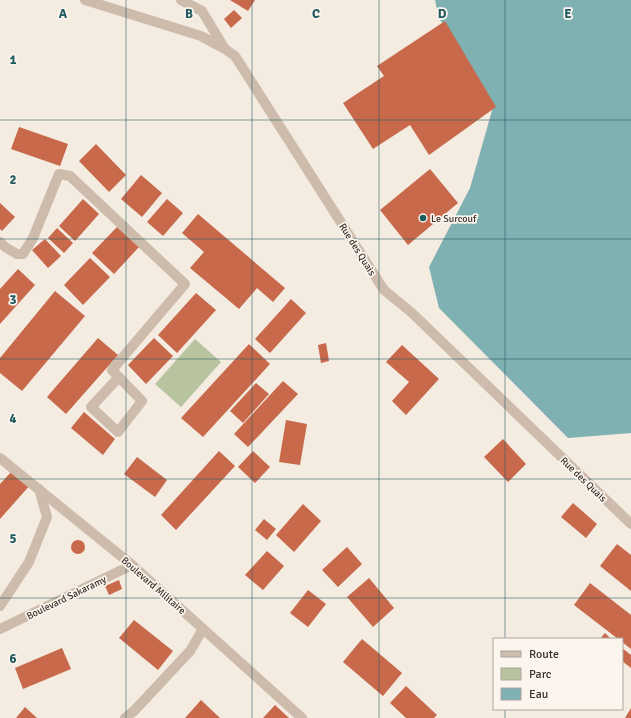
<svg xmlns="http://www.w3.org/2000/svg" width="631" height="718" font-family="Signika,sans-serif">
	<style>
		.green { fill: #b8c4a0 }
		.water { fill: #7fb0b2 }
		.building { fill: #c8694b }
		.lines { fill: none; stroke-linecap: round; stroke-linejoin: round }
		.street { stroke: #cdbbac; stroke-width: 10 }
		.grid { fill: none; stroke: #1f5a5e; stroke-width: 1; stroke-opacity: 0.55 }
		.poi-dot { fill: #1f5a5e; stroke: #fbf5ee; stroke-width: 1.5 }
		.labels { text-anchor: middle; stroke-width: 3.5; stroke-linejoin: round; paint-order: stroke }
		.poi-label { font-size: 10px; fill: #3b302b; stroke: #fbf5ee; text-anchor: start }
		.street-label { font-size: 10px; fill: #3b302b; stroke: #fbf5ee }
		.grid-label { font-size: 13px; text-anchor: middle; font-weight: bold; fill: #1f5a5e; stroke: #fbf5ee; stroke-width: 3.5; stroke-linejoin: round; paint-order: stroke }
	</style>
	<rect width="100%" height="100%" fill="#f4ebe1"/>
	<!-- green -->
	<path class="green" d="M195,339L221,362L181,407L155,384Z"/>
	<!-- water -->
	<path class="water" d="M435,0H631V433L568,438L439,308L429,267L470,188L493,107L439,18Z"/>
	<!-- building -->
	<g class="building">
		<path d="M230,0H255L248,11Z"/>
		<path d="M234,10L242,18L231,28L224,19Z"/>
		<path d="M445,21L496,107L429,155L410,125L373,149L343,103L384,76L377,66Z"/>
		<path d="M19,127L68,144L60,166L11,149Z"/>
		<path d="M96,144L126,175L109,192L79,161Z"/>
		<path d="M430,169L458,203L408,245L380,210Z"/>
		<path d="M141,175L162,193L142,217L121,199Z"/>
		<path d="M83,199L99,214L75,241L59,226Z"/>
		<path d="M167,199L183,213L163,236L147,222Z"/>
		<path d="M0,203L15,217L2,231L0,229Z"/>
		<path d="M198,214L285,288L273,302L257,288L239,309L190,268L204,252L182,233Z"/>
		<path d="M117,227L139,247L114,274L92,253Z"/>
		<path d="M57,228L73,243L64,253L48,238Z"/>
		<path d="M45,239L61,256L48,268L32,250Z"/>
		<path d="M90,258L110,277L83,305L64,285Z"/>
		<path d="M18,269L35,285L0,324V289Z"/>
		<path d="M55,291L85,316L22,391L0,373V358Z"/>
		<path d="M196,293L216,310L177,353L158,335Z"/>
		<path d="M291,299L306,313L270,353L255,339Z"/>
		<path d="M98,338L118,355L66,414L47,397Z"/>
		<path d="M154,338L173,356L146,384L128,365Z"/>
		<path d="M326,343L329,361L321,363L318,345Z"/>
		<path d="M249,344L270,364L203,437L181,418Z"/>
		<path d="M402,345L439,379L406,415L392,401L409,382L386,362Z"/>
		<path d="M283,381L298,394L248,447L234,434Z"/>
		<path d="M256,383L269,394L243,423L230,411Z"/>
		<path d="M84,412L115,439L103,455L71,428Z"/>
		<path d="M286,420L307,424L300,465L279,462Z"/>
		<path d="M503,439L526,464L508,482L484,457Z"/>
		<path d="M219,451L235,466L176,530L161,515Z"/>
		<path d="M253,451L270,467L255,483L238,467Z"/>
		<path d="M137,457L167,480L155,497L124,474Z"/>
		<path d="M14,469L31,484L0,519V484Z"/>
		<path d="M573,503L597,524L586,538L561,517Z"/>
		<path d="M303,504L321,521L294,552L276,535Z"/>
		<path d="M264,519L276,529L267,540L255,530Z"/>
		<circle cx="78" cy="547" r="7"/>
		<path d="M617,544L631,555V591L600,566Z"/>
		<path d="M347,547L362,564L338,587L322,570Z"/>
		<path d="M267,551L284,566L263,590L245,575Z"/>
		<path d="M369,578L394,608L373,627L347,597Z"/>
		<path d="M119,580L122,589L109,595L105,586Z"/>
		<path d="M590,583L631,615V649L622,642V639H618L574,605Z"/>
		<path d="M308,590L326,604L308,627L290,613Z"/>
		<path d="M134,620L173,651L158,670L119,638Z"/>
		<path d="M605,633L611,639H600Z"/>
		<path d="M362,639L402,673L383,696L343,662Z"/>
		<path d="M62,648L71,669L23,689L15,668Z"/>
		<path d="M622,648L631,655V668L622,661Z"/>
		<path d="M406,686L437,715L434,718H406L390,703Z"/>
		<path d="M201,700L220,718H185Z"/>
		<path d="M275,705L289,718H263Z"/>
		<path d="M25,707L37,718H16Z"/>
		<path d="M631,708V718H625Z"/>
	</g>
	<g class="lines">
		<!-- street -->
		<g class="street">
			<path d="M85,0L201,36L225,49L235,56L384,290L412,313L631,524"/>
			<path d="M181,0L202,11L225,49"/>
			<path d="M0,242L5,247L17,254H23L33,238L59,174L70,176L185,284L112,370L142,401L118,432L91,407L119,377"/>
			<path d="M0,458L132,565L302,718"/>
			<path d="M0,606L29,562L47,517L39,489"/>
			<path d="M0,629L132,565"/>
			<path d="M125,718L134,711L190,651L203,629"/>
		</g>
	</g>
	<!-- grid -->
	<path class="grid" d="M126,0V718M252,0V718M379,0V718M505,0V639M0,120H631M0,239H631M0,359H631M0,479H631M0,598H631M505,709V718"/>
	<!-- markers -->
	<circle class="poi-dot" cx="423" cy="218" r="4"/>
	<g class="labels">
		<!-- poi labels -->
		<g class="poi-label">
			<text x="431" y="222">Le Surcouf</text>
		</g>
		<!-- street labels -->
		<g class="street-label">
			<text transform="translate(358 249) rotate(58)" y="4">Rue des Quais</text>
			<text transform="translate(584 479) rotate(44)" y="4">Rue des Quais</text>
			<text transform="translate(154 585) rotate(41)" y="4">Boulevard Militaire</text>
			<text transform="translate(66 597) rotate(-26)" y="4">Boulevard Sakaramy</text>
		</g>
	</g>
	<g class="grid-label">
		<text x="63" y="18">A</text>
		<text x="189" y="18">B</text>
		<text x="316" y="18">C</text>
		<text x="442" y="18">D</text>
		<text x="568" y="18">E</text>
		<text x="13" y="64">1</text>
		<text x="13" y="184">2</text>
		<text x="13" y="304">3</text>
		<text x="13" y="423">4</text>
		<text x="13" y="543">5</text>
		<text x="13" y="663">6</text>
	</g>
	<!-- legend -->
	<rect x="493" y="638" width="130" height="72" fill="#fbf5ee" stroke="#aea6a0"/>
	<rect x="501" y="651" width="20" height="6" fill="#cdbbac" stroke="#aea6a0"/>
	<text x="529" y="658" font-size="12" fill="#3b302b">Route</text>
	<rect x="501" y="668" width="20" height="12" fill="#b8c4a0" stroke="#aea6a0"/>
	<text x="529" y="678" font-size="12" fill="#3b302b">Parc</text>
	<rect x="501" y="688" width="20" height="12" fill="#7fb0b2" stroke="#aea6a0"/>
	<text x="529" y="698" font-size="12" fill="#3b302b">Eau</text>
</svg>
